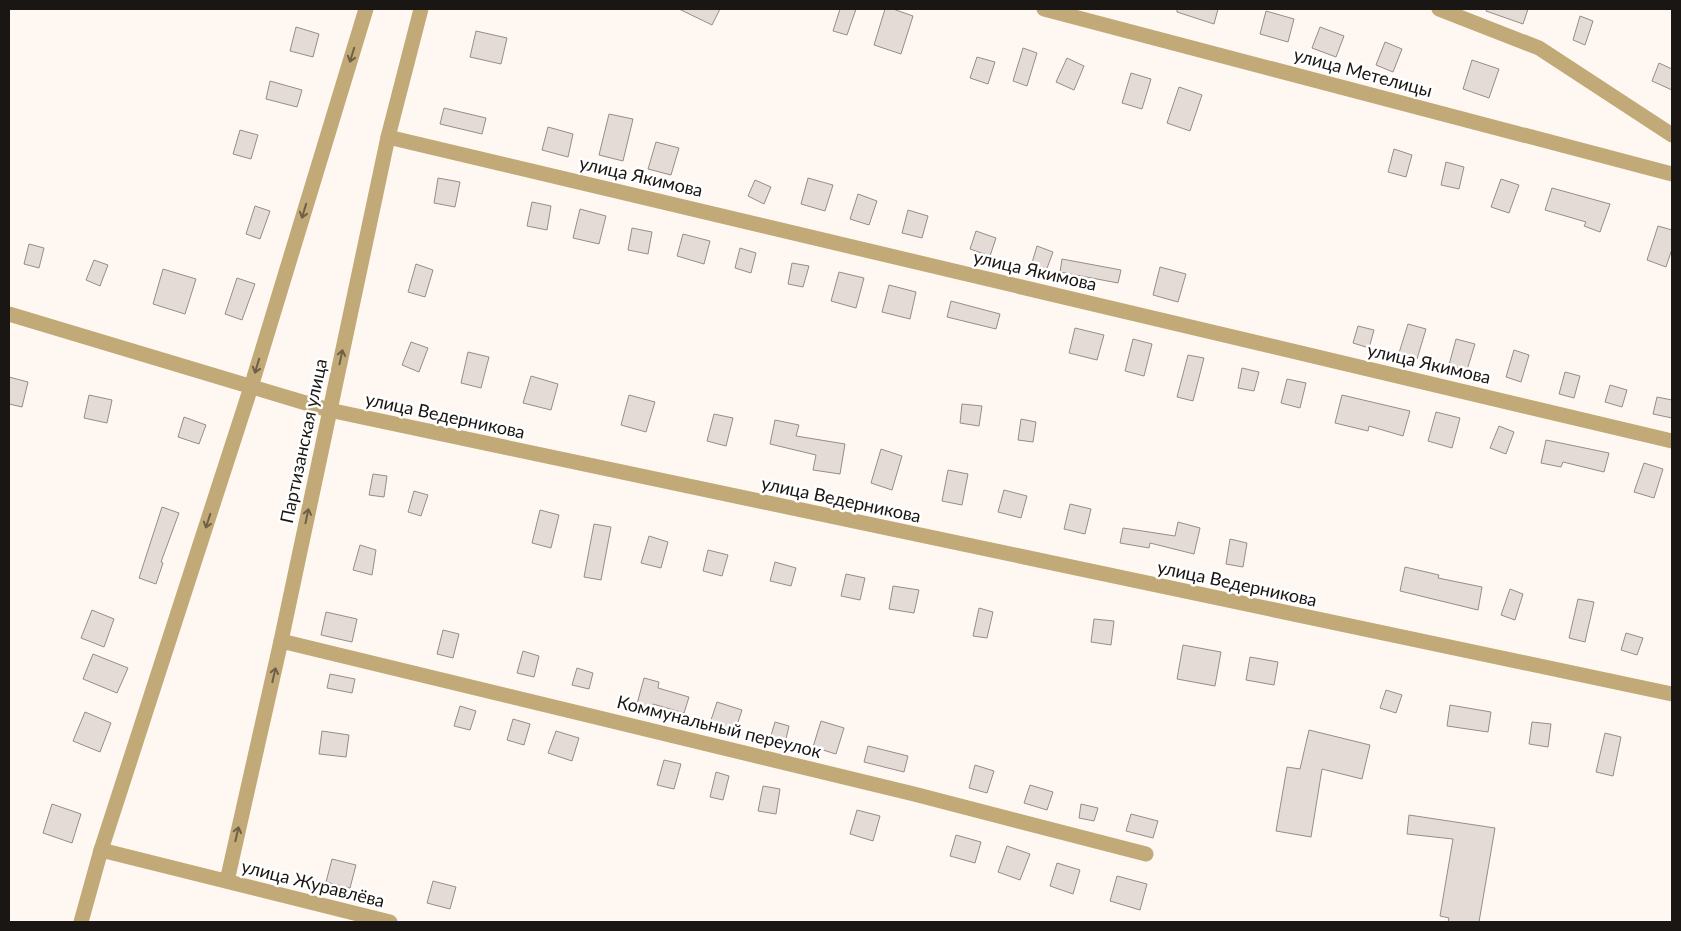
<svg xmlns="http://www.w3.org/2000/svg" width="1681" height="931" font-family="Lato,sans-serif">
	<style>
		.building { fill: #e5dbd6; stroke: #968c88 }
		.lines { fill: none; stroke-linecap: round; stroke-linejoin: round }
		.street { stroke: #c2a978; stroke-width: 15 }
		.oneway { stroke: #6e6046 }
		.labels { text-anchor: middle; stroke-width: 5; stroke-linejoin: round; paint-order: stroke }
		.street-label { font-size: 18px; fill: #191613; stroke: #fff }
	</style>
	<rect width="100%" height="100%" fill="#fff8f2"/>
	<!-- building -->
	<g class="building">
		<path d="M679,9H720L712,25Z"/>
		<path d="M840,9H856L847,35L833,31Z"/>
		<path d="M885,9H893L913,16L901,54L874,45Z"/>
		<path d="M1177,9H1218L1214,24L1177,12Z"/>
		<path d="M1487,9H1528L1523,24L1486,11Z"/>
		<path d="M1266,11L1294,19L1288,42L1260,34Z"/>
		<path d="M1580,16L1593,21L1585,45L1573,40Z"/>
		<path d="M296,27L319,34L313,57L290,51Z"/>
		<path d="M1320,27L1344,36L1336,57L1312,48Z"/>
		<path d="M476,31L507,38L501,64L470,57Z"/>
		<path d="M1385,42L1402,49L1393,72L1376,65Z"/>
		<path d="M1023,48L1037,53L1027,86L1013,81Z"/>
		<path d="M977,57L995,62L988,84L970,78Z"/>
		<path d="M1067,58L1084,66L1074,90L1056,82Z"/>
		<path d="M1472,60L1499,69L1489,98L1463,89Z"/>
		<path d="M1659,63L1672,69V90L1652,81Z"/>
		<path d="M1131,73L1151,79L1142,109L1122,103Z"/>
		<path d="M270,81L302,90L297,107L266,99Z"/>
		<path d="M1179,87L1202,95L1190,131L1167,123Z"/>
		<path d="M444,108L486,118L482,134L440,124Z"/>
		<path d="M609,114L633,119L623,161L599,155Z"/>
		<path d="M548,127L573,134L568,157L542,150Z"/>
		<path d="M240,130L258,135L251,159L233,154Z"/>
		<path d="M656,142L679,148L671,175L648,169Z"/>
		<path d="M1394,149L1412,155L1406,177L1388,172Z"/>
		<path d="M1446,162L1464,167L1459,189L1441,185Z"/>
		<path d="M438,178L460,182L455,207L434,203Z"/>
		<path d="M808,178L833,185L825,211L801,204Z"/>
		<path d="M1501,179L1519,185L1509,213L1491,207Z"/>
		<path d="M755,180L771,187L764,204L748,196Z"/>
		<path d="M1552,188L1610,204L1600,232L1584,226L1586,222L1545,210Z"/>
		<path d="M858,194L877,201L869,225L850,219Z"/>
		<path d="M532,202L551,206L547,230L527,226Z"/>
		<path d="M255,206L270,211L260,239L246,234Z"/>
		<path d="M580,209L606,216L599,244L573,238Z"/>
		<path d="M908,210L928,216L922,238L902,233Z"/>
		<path d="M1658,226L1672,230V249L1666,267L1647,260Z"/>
		<path d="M632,228L652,232L648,254L628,250Z"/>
		<path d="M976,231L996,238L990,256L970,249Z"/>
		<path d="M683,234L710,241L704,264L677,256Z"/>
		<path d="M29,244L44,248L39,268L24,264Z"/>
		<path d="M1037,246L1053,252L1046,271L1031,266Z"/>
		<path d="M740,248L756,253L751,273L735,268Z"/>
		<path d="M1062,259L1121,270L1118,283L1060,272Z"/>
		<path d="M94,260L108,265L100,286L86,280Z"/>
		<path d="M792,263L809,266L803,287L788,284Z"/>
		<path d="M416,264L433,270L425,297L408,292Z"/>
		<path d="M1160,267L1186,274L1178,302L1153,295Z"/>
		<path d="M163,269L196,279L185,314L153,304Z"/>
		<path d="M839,272L864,278L856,308L831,301Z"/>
		<path d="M237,278L255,284L242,320L225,314Z"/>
		<path d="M889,285L916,292L910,319L882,312Z"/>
		<path d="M951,301L1000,314L996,329L947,317Z"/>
		<path d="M1408,324L1426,329L1417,359L1399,353Z"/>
		<path d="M1358,326L1374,330L1369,348L1353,343Z"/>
		<path d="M1075,328L1104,335L1097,360L1069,353Z"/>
		<path d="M1133,339L1152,344L1144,376L1125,371Z"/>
		<path d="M1456,339L1475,344L1467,370L1449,365Z"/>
		<path d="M411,342L428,348L419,372L402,365Z"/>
		<path d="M1514,350L1529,355L1521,382L1506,377Z"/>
		<path d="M468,352L489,357L481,388L461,383Z"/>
		<path d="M1188,355L1204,358L1193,401L1177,397Z"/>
		<path d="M1242,368L1259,372L1254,391L1238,388Z"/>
		<path d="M1565,372L1580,376L1574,398L1559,394Z"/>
		<path d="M531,376L558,384L551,410L523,403Z"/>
		<path d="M9,377L28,382L22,407L9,404Z"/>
		<path d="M1287,379L1306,383L1300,408L1281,403Z"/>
		<path d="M1610,385L1627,390L1622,407L1605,402Z"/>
		<path d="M89,395L112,400L107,423L84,418Z"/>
		<path d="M629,395L655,402L646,432L621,425Z"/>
		<path d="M1342,395L1410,411L1403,436L1369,426L1368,431L1335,423Z"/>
		<path d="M1657,397L1672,400V418L1653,414Z"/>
		<path d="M962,404L982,406L979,426L960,423Z"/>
		<path d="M1436,412L1460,418L1452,448L1428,441Z"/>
		<path d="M714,414L733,418L726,446L707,441Z"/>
		<path d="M184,417L206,425L199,444L178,437Z"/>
		<path d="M1021,419L1036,422L1033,442L1018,440Z"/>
		<path d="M775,420L799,425L796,436L845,444L840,474L813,470L816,455L770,444Z"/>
		<path d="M1499,426L1514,432L1506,454L1490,448Z"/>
		<path d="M1546,440L1609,453L1604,472L1563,462L1561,467L1541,463Z"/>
		<path d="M881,449L902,456L892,490L871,483Z"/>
		<path d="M1644,463L1663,469L1654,498L1634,492Z"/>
		<path d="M948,470L968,474L962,505L942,501Z"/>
		<path d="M373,474L387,476L384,497L369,495Z"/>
		<path d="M1004,490L1027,496L1021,518L998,512Z"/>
		<path d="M414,491L428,495L421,516L408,512Z"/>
		<path d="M1070,504L1091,509L1085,534L1064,529Z"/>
		<path d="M162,507L179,513L161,562L163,563L156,584L139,578Z"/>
		<path d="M540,510L559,515L551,548L532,543Z"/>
		<path d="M1178,522L1200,528L1194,554L1150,543L1149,548L1120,543L1123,528L1175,536Z"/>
		<path d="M594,524L611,527L601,580L584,577Z"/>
		<path d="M649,536L668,542L661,568L641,563Z"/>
		<path d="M1230,539L1247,543L1243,567L1226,564Z"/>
		<path d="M360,545L376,550L372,575L353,570Z"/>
		<path d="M708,550L728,555L722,576L703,571Z"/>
		<path d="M775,562L796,568L791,586L770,581Z"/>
		<path d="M1405,567L1439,575L1438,578L1482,587L1478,610L1400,591Z"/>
		<path d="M846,574L865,578L860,600L841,596Z"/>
		<path d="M893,586L919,590L914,613L889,609Z"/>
		<path d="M1510,589L1523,594L1515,620L1501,615Z"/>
		<path d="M1578,599L1594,602L1585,642L1569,638Z"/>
		<path d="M979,608L993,612L987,638L973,636Z"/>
		<path d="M92,610L114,619L104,647L81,638Z"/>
		<path d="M326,612L357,619L352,642L321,635Z"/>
		<path d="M1094,619L1114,621L1111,645L1091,642Z"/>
		<path d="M443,630L459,634L453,658L437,654Z"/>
		<path d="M1626,633L1643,638L1637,655L1621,650Z"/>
		<path d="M1183,645L1221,652L1215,686L1177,679Z"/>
		<path d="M523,651L539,656L534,677L517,673Z"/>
		<path d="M93,654L128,668L117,693L83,679Z"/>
		<path d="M1250,657L1278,662L1274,685L1246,680Z"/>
		<path d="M577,668L593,673L589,689L572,685Z"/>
		<path d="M330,674L355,679L352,693L327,688Z"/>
		<path d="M644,678L659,682L658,688L689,697L684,713L653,704L652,708L637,704Z"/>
		<path d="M1386,690L1402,695L1396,713L1380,708Z"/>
		<path d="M717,702L742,710L735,731L710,723Z"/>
		<path d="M1450,705L1491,712L1488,732L1447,726Z"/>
		<path d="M460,706L476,711L470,730L454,726Z"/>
		<path d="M85,712L111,723L100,752L73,741Z"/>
		<path d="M513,719L530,724L524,745L507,740Z"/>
		<path d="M821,721L844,728L836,754L813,747Z"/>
		<path d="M775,722L789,726L785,743L770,739Z"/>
		<path d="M1532,722L1551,724L1548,747L1529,744Z"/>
		<path d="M1309,730L1370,745L1362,779L1322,769L1311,837L1276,831L1287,767L1300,769Z"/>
		<path d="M322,731L349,735L346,757L319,754Z"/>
		<path d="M556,731L579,738L572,761L548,753Z"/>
		<path d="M1605,733L1621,737L1613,776L1596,772Z"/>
		<path d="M868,746L908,756L904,772L864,762Z"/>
		<path d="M664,760L681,764L674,789L657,785Z"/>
		<path d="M975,765L994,771L987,793L969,788Z"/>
		<path d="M716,772L729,776L723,800L710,797Z"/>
		<path d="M1030,785L1053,792L1047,810L1024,803Z"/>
		<path d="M763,786L780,789L776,814L758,811Z"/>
		<path d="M52,804L81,814L72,843L43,833Z"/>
		<path d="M1081,804L1098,808L1094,821L1079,818Z"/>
		<path d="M857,810L880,816L873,841L850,834Z"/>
		<path d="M1131,814L1158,821L1153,838L1126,831Z"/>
		<path d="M1409,815L1495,828L1479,922H1448L1449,918L1440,916L1453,839L1407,834Z"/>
		<path d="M956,835L981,842L975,863L950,856Z"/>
		<path d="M1007,846L1030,854L1020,880L998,872Z"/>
		<path d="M332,859L356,865L350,888L326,882Z"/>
		<path d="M1057,863L1080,870L1073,894L1050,886Z"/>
		<path d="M1117,876L1147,884L1140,910L1110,901Z"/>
		<path d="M433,881L456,887L450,909L427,903Z"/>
	</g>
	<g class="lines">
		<!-- street -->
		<g class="street">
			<path d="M1044,9L1672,174"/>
			<path d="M1439,9L1539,48L1672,135"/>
			<path d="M388,137L1672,441"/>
			<path d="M9,314L329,410L1672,694"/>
			<path d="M281,641L914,794L1146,854"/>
			<path d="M101,850L251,387L366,9"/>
			<path d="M227,881L281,641L388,137L421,9"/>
			<path d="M81,922L101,850L390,922"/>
		</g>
	</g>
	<!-- one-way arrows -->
	<defs><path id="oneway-shaft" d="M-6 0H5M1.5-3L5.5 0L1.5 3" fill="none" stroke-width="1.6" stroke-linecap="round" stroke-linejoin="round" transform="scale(1.25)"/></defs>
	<g class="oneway">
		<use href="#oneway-shaft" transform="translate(352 55) rotate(107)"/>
		<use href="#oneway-shaft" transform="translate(304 211) rotate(107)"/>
		<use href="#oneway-shaft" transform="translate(341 357) rotate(-78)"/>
		<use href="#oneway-shaft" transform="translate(257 366) rotate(107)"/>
		<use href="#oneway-shaft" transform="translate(307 516) rotate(-78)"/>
		<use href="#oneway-shaft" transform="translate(208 521) rotate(108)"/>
		<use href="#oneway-shaft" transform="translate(274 675) rotate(-77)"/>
		<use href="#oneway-shaft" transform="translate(237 834) rotate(-77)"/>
	</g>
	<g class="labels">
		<!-- street labels -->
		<g class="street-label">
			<text transform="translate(1363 73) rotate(15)" y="6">улица Метелицы</text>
			<text transform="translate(641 177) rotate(13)" y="6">улица Якимова</text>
			<text transform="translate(1035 271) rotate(13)" y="6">улица Якимова</text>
			<text transform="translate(1429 364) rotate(13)" y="6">улица Якимова</text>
			<text transform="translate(445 416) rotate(12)" y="6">улица Ведерникова</text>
			<text transform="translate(304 441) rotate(-78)" y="6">Партизанская улица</text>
			<text transform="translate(841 500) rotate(12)" y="6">улица Ведерникова</text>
			<text transform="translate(1237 584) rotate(12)" y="6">улица Ведерникова</text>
			<text transform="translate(719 727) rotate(14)" y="6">Коммунальный переулок</text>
			<text transform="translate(313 884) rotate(14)" y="6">улица Журавлёва</text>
		</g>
	</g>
	<!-- border -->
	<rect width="1681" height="931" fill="none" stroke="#191613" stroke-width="20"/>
</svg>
